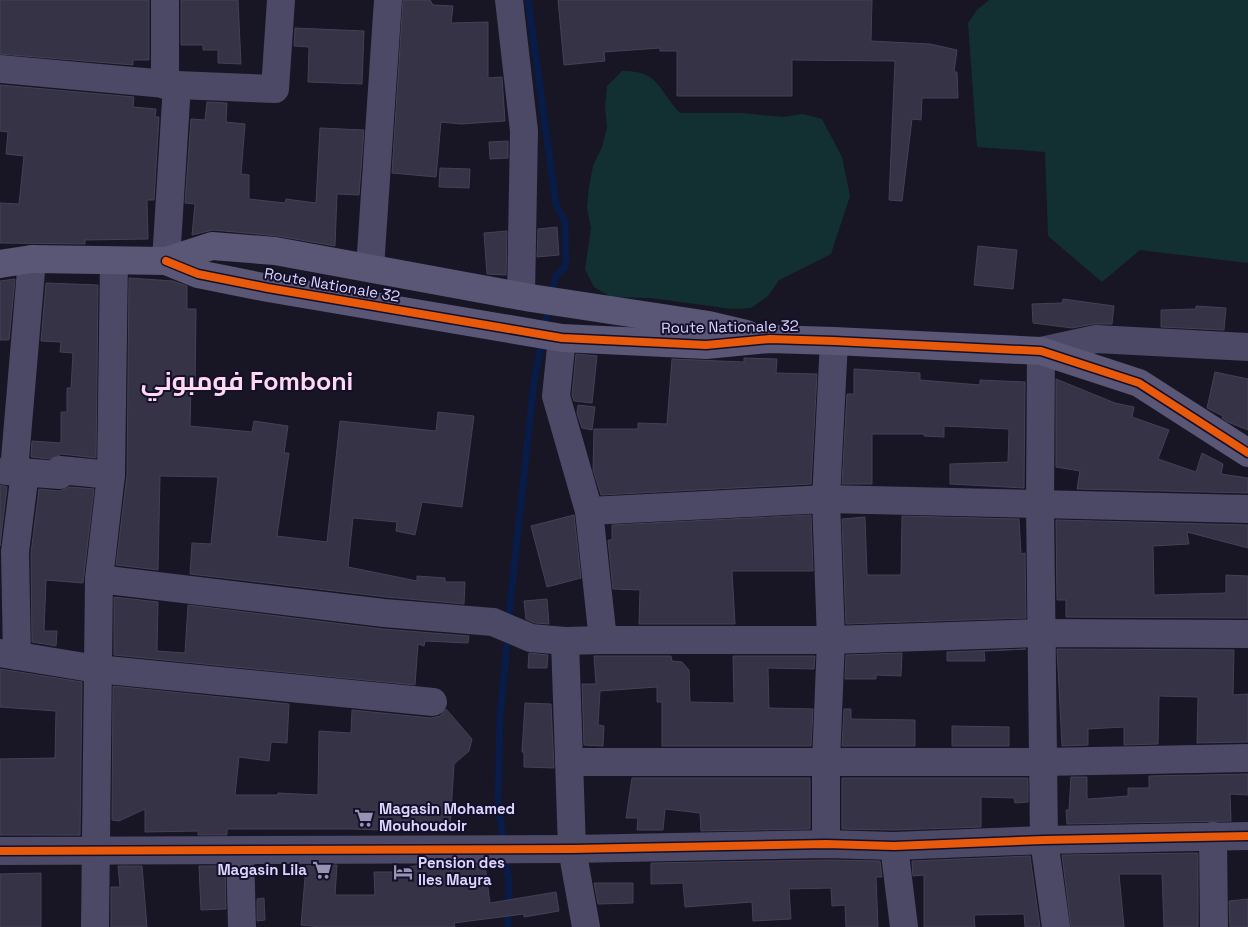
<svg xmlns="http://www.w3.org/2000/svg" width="1248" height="927" font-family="'Space Grotesk',Cairo,sans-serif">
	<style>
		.green { fill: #123032 }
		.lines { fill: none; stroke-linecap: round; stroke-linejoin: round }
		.stream { stroke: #091c47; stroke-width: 7 }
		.building { fill: #363346; stroke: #454057 }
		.street { stroke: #4b4965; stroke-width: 28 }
		.secondary { stroke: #595676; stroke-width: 28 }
		.cycleway-casing { stroke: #140f2a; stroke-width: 11 }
		.cycleway { stroke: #e8590c; stroke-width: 8 }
		.labels { text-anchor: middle; stroke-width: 4; stroke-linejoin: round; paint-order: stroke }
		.street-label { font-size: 15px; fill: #ddd7ff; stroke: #140f2a }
		.poi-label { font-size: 15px; font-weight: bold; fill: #ddd7ff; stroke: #140f2a; text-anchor: start }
		.town-label { font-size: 25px; font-weight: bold; fill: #ffd9f0; stroke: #140f2a }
	</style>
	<rect width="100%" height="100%" fill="#181524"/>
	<!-- green -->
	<g class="green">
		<path d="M989,0H1248V263L1140,250L1102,282L1048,236L1045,152L977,147L968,23L977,10Z"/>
		<path d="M622,71C659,70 658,90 680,113H742L783,117L803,114L822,119L842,157L850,196L831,254L779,280L768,296L751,308L732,309L651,298L611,297L594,287L585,269L591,228L587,208L589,187L593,166L602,147L607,127L605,107L607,86Z"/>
	</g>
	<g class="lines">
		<!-- stream -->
		<g class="stream">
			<path d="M528,0L556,205L565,222L566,265L555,278L551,296"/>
			<path d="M544,330L549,307"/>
			<path d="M508,623L534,382L542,341"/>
			<path d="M504,844L498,805L500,716L508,633"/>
			<path d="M505,855L509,885L508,927"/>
		</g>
	</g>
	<!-- building -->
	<g class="building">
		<path d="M0,0H149V60H133V65L0,54Z"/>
		<path d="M181,0H238L241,64L218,63V50H203V45H181Z"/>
		<path d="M403,0H430L433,5L453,6L451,23L488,22V78L502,77L505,121L461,124L441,122L436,177L392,173Z"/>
		<path d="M558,0H872L871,41L930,44L957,50L954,72H957L958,98H922L921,120L912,119L902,201L889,200L895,61L792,60V96H677V51H660V48L604,52L605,61L564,65Z"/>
		<path d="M295,28L364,31L362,84L308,82L309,47L294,46Z"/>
		<path d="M0,85L134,97L133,107L156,109L155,117H159L154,200H147L148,239L85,240V244L0,243V203L19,204L24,156L6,154L8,132L0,131Z"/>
		<path d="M207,102L227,103L226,122L245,124L241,174L249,175V199L285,203L286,199L316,203L320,128L364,130L359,195L337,194L335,246L278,236L213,230L192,235L195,204L185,203L191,119L205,120Z"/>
		<path d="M508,141V158L490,159L489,142Z"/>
		<path d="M440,168L470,169L469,188L439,187Z"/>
		<path d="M557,227L559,255L537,257L538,229Z"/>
		<path d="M507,231L506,275L487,274L484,233Z"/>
		<path d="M978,246L1017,250L1013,289L974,285Z"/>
		<path d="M129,278L173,281L187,286V309H196L195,385H191L190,426L252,432L254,421L288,426L284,453H289L277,536L327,542L340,421L436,431L438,412L474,416L462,507L422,502L415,535L396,531L397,522L353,518L348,567L417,581V576L445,578V582H465L464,604L386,597L190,574L192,543L211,544L218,477L160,476L158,570L116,565L127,475Z"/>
		<path d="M15,279L9,340H0V281Z"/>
		<path d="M46,283L98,285L96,458L62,454L50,459L31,457L32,441L61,443V412H67V388H71L73,353L60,352L61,342L41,341Z"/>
		<path d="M1063,299L1114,306L1112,324H1093L1072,328L1033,323L1032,304L1062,303Z"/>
		<path d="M1196,306L1226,308L1224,330L1161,327V310L1196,309Z"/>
		<path d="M576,354L597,356L592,403L574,401L572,395Z"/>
		<path d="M744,358L777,359L776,373L817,374L811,484L601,495L593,470L594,429H638V423L667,424L672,359L744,362Z"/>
		<path d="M854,369L920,373V380L980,385V380L1025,382L1024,488L950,484V464L1008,462L1009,429L944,426V437L924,436V434H872V484H842L847,394H854Z"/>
		<path d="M1215,372L1248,379V430L1228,422L1222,418L1223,416L1207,408Z"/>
		<path d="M1056,379L1115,403L1134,407L1132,417L1169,430L1158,459L1196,472L1202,453L1223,464L1221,474L1248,478V493L1077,489L1080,471L1056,467Z"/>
		<path d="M578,405L595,407L592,430L582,428L577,413Z"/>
		<path d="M0,485L7,487L0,546Z"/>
		<path d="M70,487L94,489L83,583L46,580L44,631H57L56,646L32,642L31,553L39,489L59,491Z"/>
		<path d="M574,515L581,578L547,587L531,526Z"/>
		<path d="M811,515L813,571H732L735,624H639L640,590L613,589L608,540H612V525Z"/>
		<path d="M902,516L1019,519L1021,554L1025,553L1026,618L846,624L842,519L865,517L867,575H901Z"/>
		<path d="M1056,520L1248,525V548L1187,532L1189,544L1153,546L1154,595L1226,593V575L1248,576V618L1066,617V600H1057Z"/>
		<path d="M114,597L158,602L157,651L185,653L188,605L383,629L469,636L468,643L425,641L424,646L418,644L415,685L114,655Z"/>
		<path d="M547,599L549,624L535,623L526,619L524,601Z"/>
		<path d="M1026,649L984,651L985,661H947V652Z"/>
		<path d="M1057,649L1234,650L1233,695L1248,694V742L1197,743L1198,697L1159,696L1158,744L1124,745V727L1088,729V745L1062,746Z"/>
		<path d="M529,653L548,655L547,668H528Z"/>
		<path d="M902,653L901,676L876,675V679H845L846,655Z"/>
		<path d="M594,656H671L672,661L682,662L689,670L690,702L734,703L733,656H815L814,669L768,668L769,708L813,709L811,746H662V702H657V687L600,691L598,725L604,726L603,746L584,745L582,684H596Z"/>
		<path d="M0,669L82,682L80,835H0V759L55,758L56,711L0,707Z"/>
		<path d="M113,686L289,704L287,743L271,742L269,761L239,757L235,795H278V793L318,795L319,731L351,733L352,710L431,718L440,716L446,709L472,739L469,751L454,764L450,828L421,827V831L350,829H227V835H198V831L145,832V809L119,821L112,820Z"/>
		<path d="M525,703L551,704L554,768L524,767V752H522Z"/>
		<path d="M844,709H851V719L915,720V746H842Z"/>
		<path d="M952,726L1009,727V746H952Z"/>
		<path d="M1248,774V795L1230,794L1231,821L1067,824L1066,810H1069L1071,777H1087V798L1089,799L1128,796V788H1149V776Z"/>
		<path d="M632,778H810V829L701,831L700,813L665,809L663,830H637L638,818H626Z"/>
		<path d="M842,778H1028V802L1015,803L1014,798L981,797V827L894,830L842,829Z"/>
		<path d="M1198,853V927H1164L1162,874H1119L1124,927H1071L1062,855Z"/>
		<path d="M1030,856L1040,927H1025L1024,914L974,915L975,927H924V875L913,876L912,861Z"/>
		<path d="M826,860L880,861L882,877H876L878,927H846L845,905L832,906L831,888L789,889L791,919L753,921L752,902L685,907L683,883L651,884V863Z"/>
		<path d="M337,865L335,895H375L374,872H410L409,867L421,865H485L490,903L556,892L559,911L524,917V914L454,923L455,927H320L301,925L306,866Z"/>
		<path d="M118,866H142L147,927H111V887H120Z"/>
		<path d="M199,866H225L226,909L201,910Z"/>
		<path d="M41,873V927H0V874Z"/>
		<path d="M594,883H633V903L598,904Z"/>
		<path d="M264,898L265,920L257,921V899Z"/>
		<path d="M1248,899V927H1230L1229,901Z"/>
	</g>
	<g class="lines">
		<!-- street -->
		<g class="street">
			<path d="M509,0L524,131L521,296"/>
			<path d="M0,69L177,85L275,89L281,0"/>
			<path d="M165,85V0"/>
			<path d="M166,261L177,85"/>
			<path d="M370,268L388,0"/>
			<path d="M562,338L556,396L589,511L603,640L565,641L572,849L586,927"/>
			<path d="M6,471L60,475V470L111,475"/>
			<path d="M14,471L32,259"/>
			<path d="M589,511L826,499L1248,509"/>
			<path d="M99,579L384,613L493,622L531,638L565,641"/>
			<path d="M603,640H831L1041,633L1248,634"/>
			<path d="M0,653L97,669L433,702"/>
			<path d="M17,656L15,552L25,472"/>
			<path d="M569,762H1042L1248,758"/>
			<path d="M1213,836L1214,927"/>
			<path d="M826,844V762L831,640L826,499L834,341"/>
			<path d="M894,846L904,927"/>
			<path d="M240,850L242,927"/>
			<path d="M0,851L572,849L826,844L894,846L1044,840L1248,836"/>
			<path d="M95,927L99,579L111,475L114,261"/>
			<path d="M1056,927L1044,840L1040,505L1041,351L1096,339L1248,347"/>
		</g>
		<!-- secondary -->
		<g class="secondary">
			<path d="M166,261L198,274L268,288L562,338L706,345L770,339L834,341L1041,351L1139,383L1248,453"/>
			<path d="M0,264L32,259L166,261L212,246L275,251L531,298L709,325L747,334"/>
		</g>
		<!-- cycleway casing -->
		<g class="cycleway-casing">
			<g id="cycleway">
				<path d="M166,261L198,274L268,288L562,338L706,345L770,339L834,341L1041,351L1139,383L1248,453"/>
				<path d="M0,851L572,849L826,844L894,846L1044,840L1248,836"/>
			</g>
		</g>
		<!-- cycleway -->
		<use href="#cycleway" class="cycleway"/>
	</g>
	<!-- icons -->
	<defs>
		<g id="supermarket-bare" transform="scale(1.5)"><path d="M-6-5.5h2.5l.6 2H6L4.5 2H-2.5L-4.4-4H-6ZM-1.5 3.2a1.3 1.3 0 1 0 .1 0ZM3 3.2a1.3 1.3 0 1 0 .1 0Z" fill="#9893b2" stroke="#140f2a" stroke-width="2.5" paint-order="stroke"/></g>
		<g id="hotel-bare" transform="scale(1.5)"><path d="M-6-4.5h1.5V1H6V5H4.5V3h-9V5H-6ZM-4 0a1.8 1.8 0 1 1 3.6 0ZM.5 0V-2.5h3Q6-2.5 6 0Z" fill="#9893b2" stroke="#140f2a" stroke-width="2.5" paint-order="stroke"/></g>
	</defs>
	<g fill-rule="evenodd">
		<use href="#supermarket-bare" x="364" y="818"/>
		<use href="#supermarket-bare" x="322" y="870"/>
		<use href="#hotel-bare" x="403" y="872"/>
	</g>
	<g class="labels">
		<!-- street labels -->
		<g class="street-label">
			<text transform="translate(332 285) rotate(10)" y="5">Route Nationale 32</text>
			<text transform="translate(730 327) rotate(-1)" y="5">Route Nationale 32</text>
		</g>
		<!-- poi labels -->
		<g class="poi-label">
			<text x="379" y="814">Magasin Mohamed<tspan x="379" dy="17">Mouhoudoir</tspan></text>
			<text x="418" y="868">Pension des<tspan x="418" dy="17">Iles Mayra</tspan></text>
			<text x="307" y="875" text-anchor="end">Magasin Lila</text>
		</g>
		<!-- town labels -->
		<g class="town-label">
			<text x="247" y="390">فومبوني Fomboni</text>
		</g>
	</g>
</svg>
